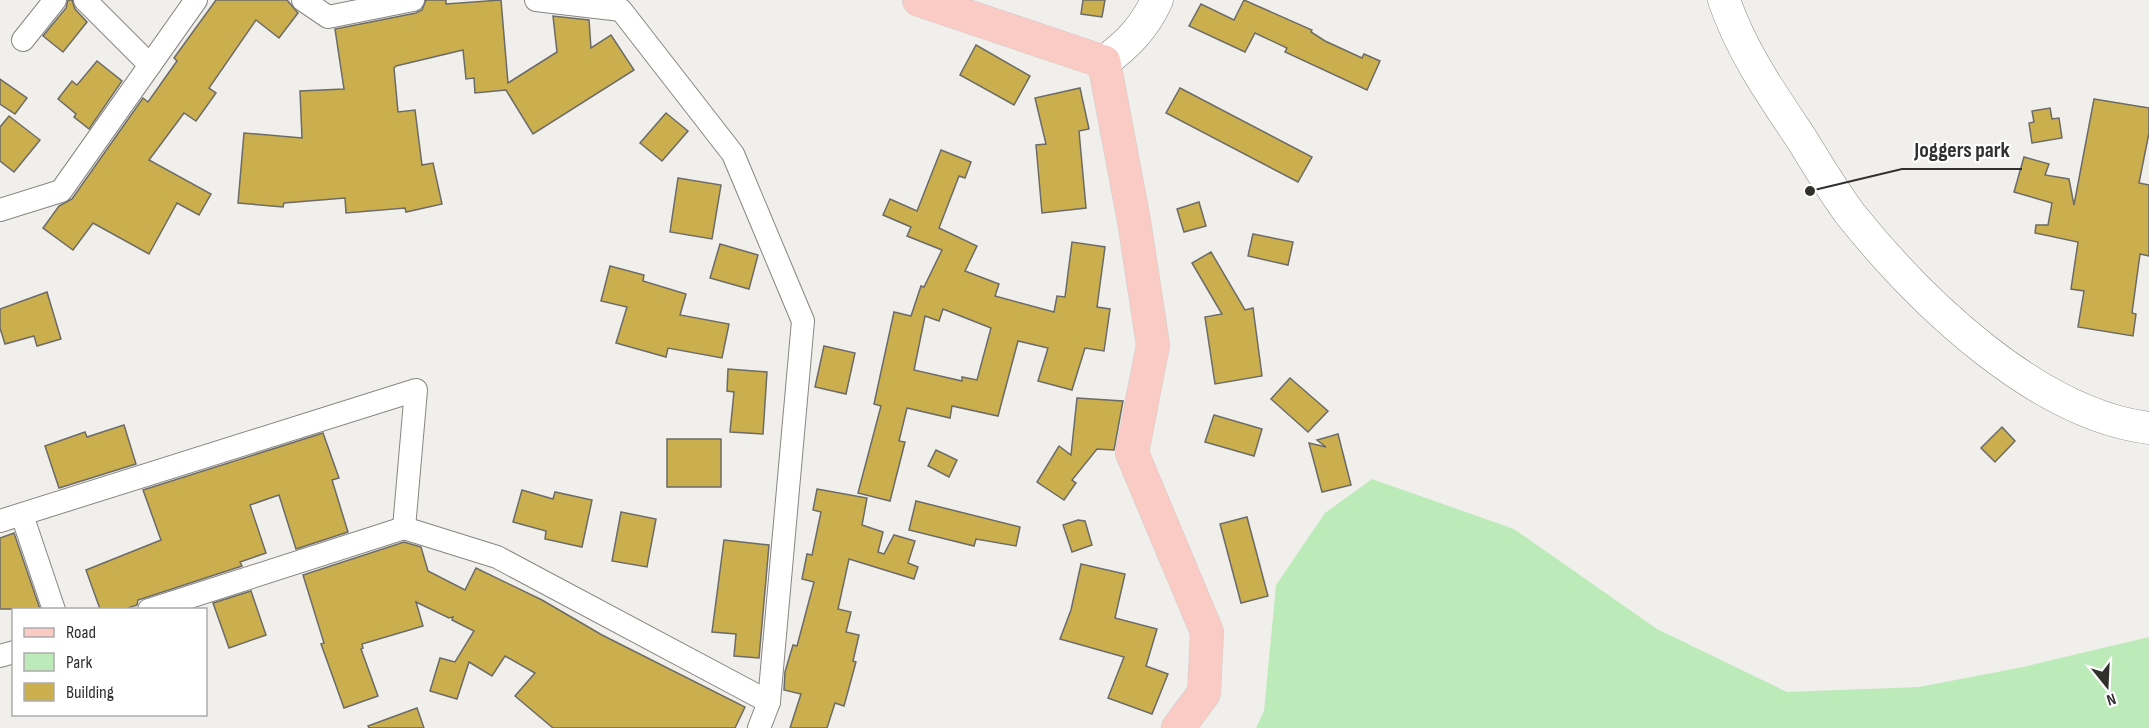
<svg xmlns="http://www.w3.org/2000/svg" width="2149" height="728" font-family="'Sofia Sans Condensed',sans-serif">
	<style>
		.green { fill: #bcebb9 }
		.building { fill: #cbaf4f; stroke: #6c6b67; stroke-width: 1.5; fill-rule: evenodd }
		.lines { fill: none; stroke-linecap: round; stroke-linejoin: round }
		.minor-casing { stroke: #878581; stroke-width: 24 }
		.secondary-casing { stroke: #878581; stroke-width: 33 }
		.primary-casing { stroke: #cecdcd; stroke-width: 34 }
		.minor { stroke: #fff; stroke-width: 22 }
		.secondary { stroke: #fff; stroke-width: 32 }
		.primary { stroke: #facbc5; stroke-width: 33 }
		.leader { fill: none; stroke: #31302f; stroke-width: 2 }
		.callout-dot { fill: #31302f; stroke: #fff; stroke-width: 2 }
		.callout-label { font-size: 22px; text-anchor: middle; font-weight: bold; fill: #31302f; stroke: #fff; stroke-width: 4.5; stroke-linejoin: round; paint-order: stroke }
	</style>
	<rect width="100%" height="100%" fill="#f1efeb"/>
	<!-- green -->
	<path class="green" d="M1372,479L1514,529L1657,629L1787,692L1919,687L2023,667L2149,637V728H1256L1264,711L1276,585L1325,513Z"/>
	<!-- building -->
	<g class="building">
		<path d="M68,0H72L75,9L87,22L63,52L43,36L66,8Z"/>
		<path d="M216,0H287L298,13L279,38L256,20L209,88L216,93L196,121L184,113L149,160L211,194L199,215L177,203L149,254L93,223L73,250L43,228L59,206L72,199L143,98L148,102L177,61L174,58Z"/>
		<path d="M426,0H446V4L501,0L508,83L557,52L553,16L589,20L591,48L611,35L634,70L533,134L506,90L475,93L474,78L466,79L463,50L396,66L394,68L398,112L415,110L422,165L433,163L442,204L406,212L405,208L346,213L345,198L284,203L283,207L238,203L244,133L302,138L300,91L344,89L335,29L416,13L422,10Z"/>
		<path d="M1083,0H1105L1102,17L1081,14Z"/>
		<path d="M1244,0L1312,30L1311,32L1325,41L1362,58L1364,54L1380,61L1367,90L1285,52L1287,48L1255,33L1245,52L1189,26L1201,4L1234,20Z"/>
		<path d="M976,45L1030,76L1014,105L960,75Z"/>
		<path d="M97,61L122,81L89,129L74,117L76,114L58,99L72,81L77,85Z"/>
		<path d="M0,79L27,98L15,114L0,104Z"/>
		<path d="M1080,88L1089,129L1079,131L1086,208L1042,213L1036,145L1046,144L1035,98Z"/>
		<path d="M1180,88L1312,157L1298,182L1166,113Z"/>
		<path d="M2094,99L2149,108V133L2139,183L2149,185V256L2140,254L2132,313L2136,314L2133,336L2078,327L2084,291L2071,289L2078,242L2035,233L2036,225H2048L2052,203L2014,192L2024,157L2049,164L2045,175L2069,179L2074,205Z"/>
		<path d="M2050,108L2052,119L2059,118L2062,138L2032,143L2029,123L2034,122L2032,111Z"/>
		<path d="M666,113L688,131L662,161L640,143Z"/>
		<path d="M9,116L40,140L14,172L0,161V127Z"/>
		<path d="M941,150L971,162L965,178L959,176L939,228L977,246L965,271L999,284L995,296L1054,312L1057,296L1065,297L1072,242L1105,247L1097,307L1110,309L1104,351L1085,348L1072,390L1038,381L1048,348L1018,341L998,416L952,406L950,418L907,408L899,441L905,442L890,501L858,493L881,406L874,404L894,312L911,316L921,286L924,287L942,250L907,236L911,227L883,215L890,199L917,211ZM943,309L991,328L977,380L962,377V381L914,370L925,316L939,321Z"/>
		<path d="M678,178L721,185L712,239L670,232Z"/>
		<path d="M1199,202L1206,226L1184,232L1177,209Z"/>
		<path d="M1253,234L1293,242L1288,265L1248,256Z"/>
		<path d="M720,244L758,255L749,289L710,278Z"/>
		<path d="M1211,252L1245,310L1253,308L1262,376L1215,384L1205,317L1222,314L1192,263Z"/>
		<path d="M610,266L644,275L643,281L686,294L680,315L729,324L722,358L668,348L666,357L616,343L627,307L601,301Z"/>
		<path d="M47,292L61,339L37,346L34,336L5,344L0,328V309Z"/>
		<path d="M824,346L855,353L846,394L815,387Z"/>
		<path d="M728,369L767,372L763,434L730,432L734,392L727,391Z"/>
		<path d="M1290,378L1328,411L1308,432L1271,399Z"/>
		<path d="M1077,398L1123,401L1114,450L1097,449L1072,480L1076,483L1064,500L1037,482L1059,446L1071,455Z"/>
		<path d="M1214,415L1262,429L1254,456L1205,442Z"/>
		<path d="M124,425L136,464L59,488L45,446L85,432L87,437Z"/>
		<path d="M2002,427L2015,441L1995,462L1981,448Z"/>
		<path d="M323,433L339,478L332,480L348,532L296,549L279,495L250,505L266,553L240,562L242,566L138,600L137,605L125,609H100L86,570L161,540L143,490Z"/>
		<path d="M1338,434L1351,485L1322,492L1309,443L1326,447L1317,440Z"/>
		<rect x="667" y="439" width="54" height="48"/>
		<path d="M936,450L957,460L949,477L928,466Z"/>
		<path d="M817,489L867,498L862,525L883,532L878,552L884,554L894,535L915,541L908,563L918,567L914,579L849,559L838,609L851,612L846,632L859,635L853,661L856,662L844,706L835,703L827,728H790L801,694L784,690L785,672L793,645L797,646L814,582L802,579L807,554L812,555L821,512L813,510Z"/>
		<path d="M522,490L553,499L555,492L592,500L582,547L545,539L546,531L513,522Z"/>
		<path d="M916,501L1020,527L1016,546L976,539L974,546L909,530Z"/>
		<path d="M621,512L656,519L647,567L612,561Z"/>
		<path d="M1247,517L1268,596L1241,603L1220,524Z"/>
		<path d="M1078,520L1085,521L1092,545L1072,552L1063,525Z"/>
		<path d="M14,533L40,609H0V538Z"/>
		<path d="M724,540L769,545L759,658L734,656L736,634L712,632Z"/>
		<path d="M404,542L421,547L428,571L465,590L476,568L542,600L602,635L745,707L735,728H553L515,696L535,673L505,656L492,676L469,662L457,699L430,691L440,658L455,662L474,631L452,620L453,617L449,618L416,602L423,626L362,644L363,648L361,649L378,696L344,708L321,644L324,643L303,575Z"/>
		<path d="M1081,564L1125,574L1115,618L1157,629L1146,666L1168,674L1152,714L1108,698L1124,657L1060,639L1071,610Z"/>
		<path d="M251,591L266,635L229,648L213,603Z"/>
		<path d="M417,708L424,728H369L368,726Z"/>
	</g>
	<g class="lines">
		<!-- minor casing -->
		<g class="minor-casing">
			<g id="minor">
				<path d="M85,0L150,65"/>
				<path d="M303,0L328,17L413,0"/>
				<path d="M536,0L621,10L733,154L803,321L769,702L759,728"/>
				<path d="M23,40L55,0"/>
				<path d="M0,210L61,191L196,0"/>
				<path d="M22,515L54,610"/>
				<path d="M0,521L416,390L404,528"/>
				<path d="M149,610L404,528L497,557L769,702"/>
				<path d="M0,656L14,652"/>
			</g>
		</g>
		<!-- secondary casing -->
		<g class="secondary-casing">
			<g id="secondary">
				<path d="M1724,0C1741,50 1770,92 1799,135C1816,162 1832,190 1851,215C1920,301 2036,414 2149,428"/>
				<path d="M1104,62C1128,44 1144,28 1157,0"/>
			</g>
		</g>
		<!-- primary casing -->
		<g class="primary-casing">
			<path id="primary" d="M919,0L1104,62L1134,221L1153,345L1132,453L1207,632L1204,693L1178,728"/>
		</g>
		<!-- minor -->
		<use href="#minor" class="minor"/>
		<!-- secondary -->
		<use href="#secondary" class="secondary"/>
		<!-- primary -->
		<use href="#primary" class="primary"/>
	</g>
	<!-- callouts -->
	<path class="leader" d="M1810 191L1902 169H2022"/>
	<circle class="callout-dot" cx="1810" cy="191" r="6"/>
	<g class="callout-label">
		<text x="1962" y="157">Joggers park</text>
	</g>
	<!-- legend -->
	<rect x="12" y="608" width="195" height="108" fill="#ffffff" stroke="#adacac" stroke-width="1.5"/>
	<rect x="24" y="628" width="30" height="9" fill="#facbc5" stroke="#adacac" stroke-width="1.5"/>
	<text x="66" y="638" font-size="18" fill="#31302f">Road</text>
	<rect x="24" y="653" width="30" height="18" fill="#bcebb9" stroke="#adacac" stroke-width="1.5"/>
	<text x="66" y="668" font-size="18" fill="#31302f">Park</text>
	<rect x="24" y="683" width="30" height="18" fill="#cbaf4f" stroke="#adacac" stroke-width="1.5"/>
	<text x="66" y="698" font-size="18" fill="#31302f">Building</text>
	<!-- north arrow -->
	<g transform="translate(2107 686) rotate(162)" stroke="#ffffff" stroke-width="4.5" paint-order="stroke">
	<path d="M0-4.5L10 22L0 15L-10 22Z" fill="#31302f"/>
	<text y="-9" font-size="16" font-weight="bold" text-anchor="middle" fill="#31302f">N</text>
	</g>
</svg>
